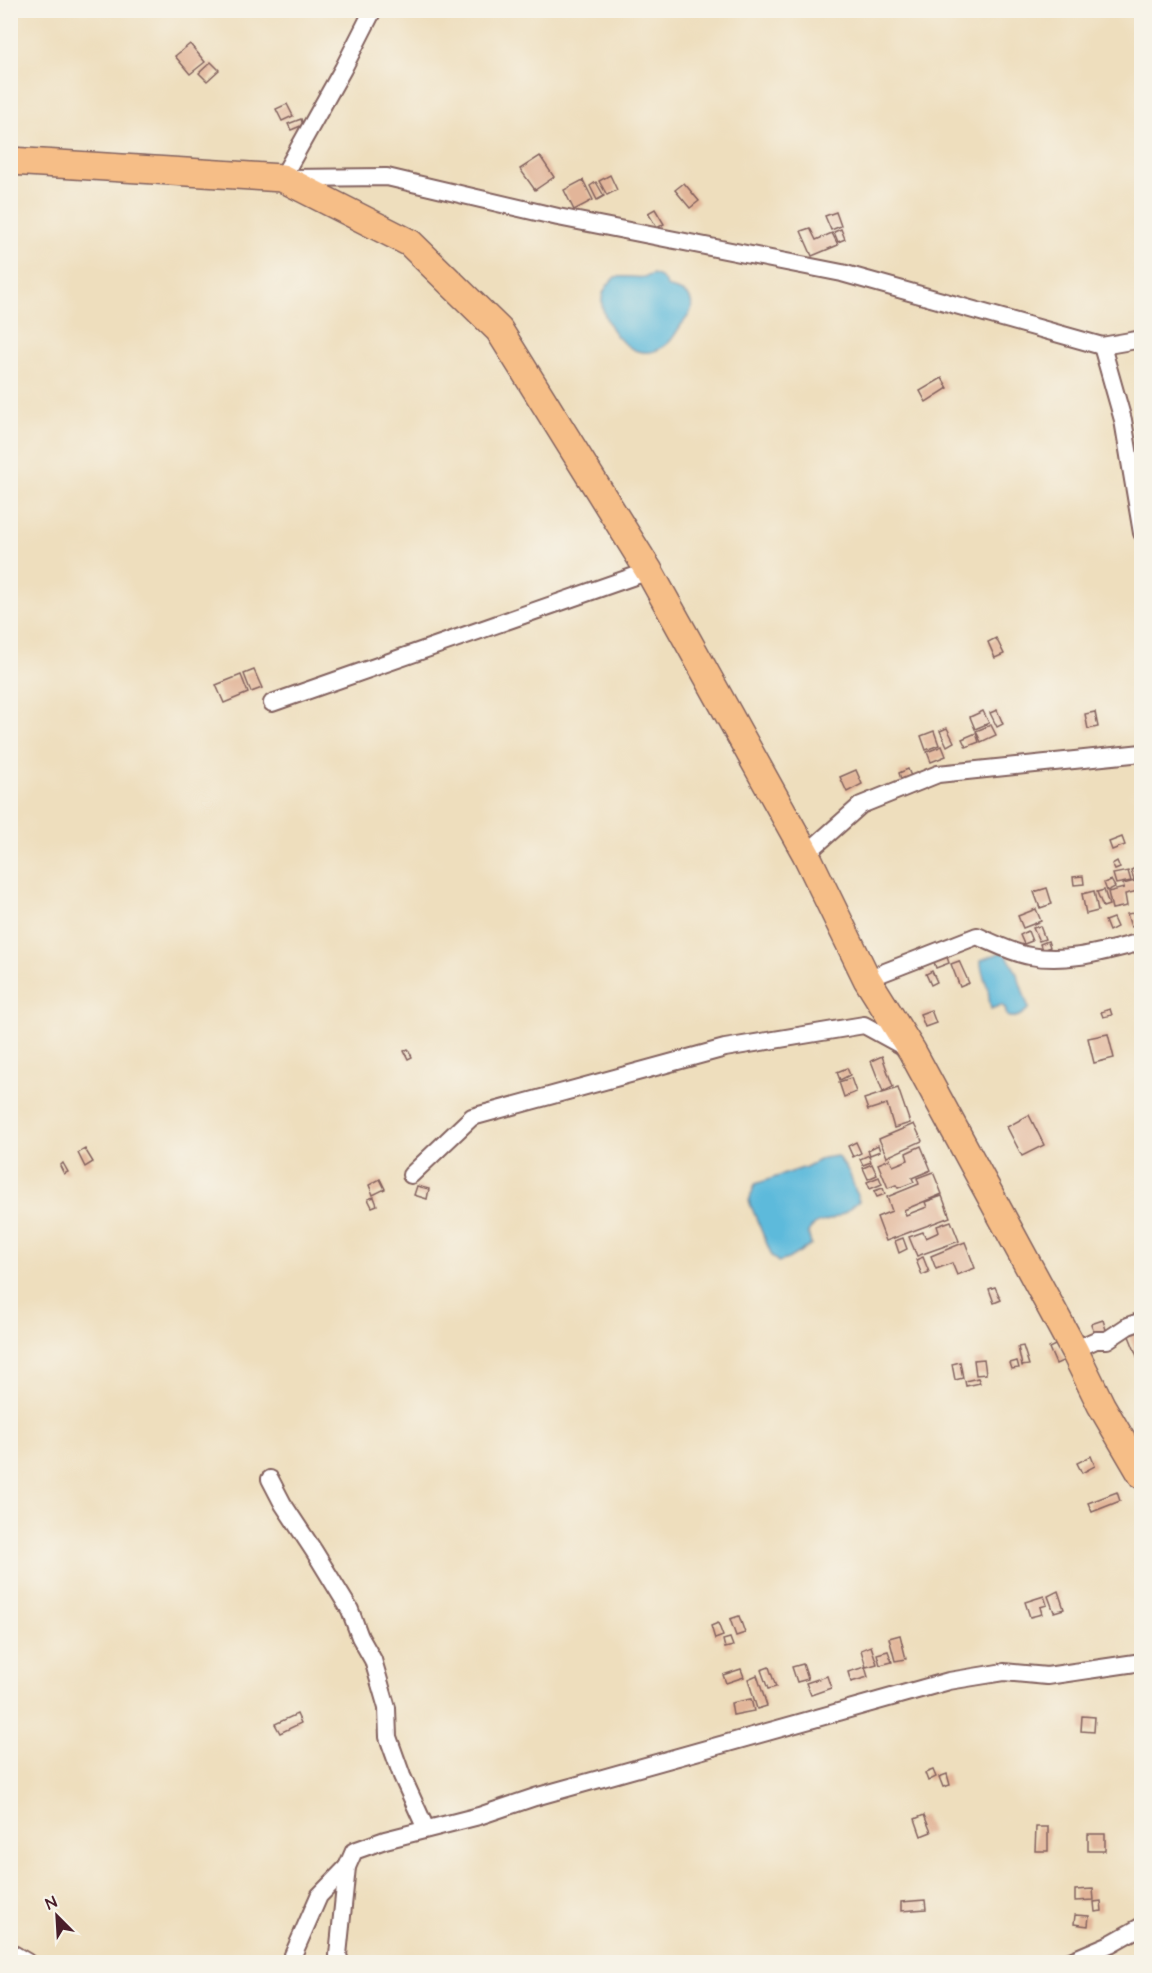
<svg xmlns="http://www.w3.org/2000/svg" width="1152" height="1973" font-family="'Architects Daughter',sans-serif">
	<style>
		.water { fill: #5dbadb; stroke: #546c83; stroke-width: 1.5 }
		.building { fill: #e2b599 }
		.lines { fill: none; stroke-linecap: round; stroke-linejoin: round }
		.minor-casing { stroke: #83625e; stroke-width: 20 }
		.trunk-casing { stroke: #83625e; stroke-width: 30 }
		.minor { stroke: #fff; stroke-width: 16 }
		.trunk { stroke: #f6be87; stroke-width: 27 }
	</style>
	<rect width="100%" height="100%" fill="#f7f3e8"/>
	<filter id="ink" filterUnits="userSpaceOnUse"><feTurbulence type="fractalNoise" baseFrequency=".0167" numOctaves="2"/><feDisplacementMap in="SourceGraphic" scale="12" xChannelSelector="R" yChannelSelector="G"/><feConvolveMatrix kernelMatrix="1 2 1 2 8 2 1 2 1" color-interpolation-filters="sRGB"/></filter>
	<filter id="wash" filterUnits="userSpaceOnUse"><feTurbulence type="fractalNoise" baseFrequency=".008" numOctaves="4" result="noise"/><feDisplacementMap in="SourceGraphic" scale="24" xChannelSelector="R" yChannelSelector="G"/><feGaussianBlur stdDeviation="1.35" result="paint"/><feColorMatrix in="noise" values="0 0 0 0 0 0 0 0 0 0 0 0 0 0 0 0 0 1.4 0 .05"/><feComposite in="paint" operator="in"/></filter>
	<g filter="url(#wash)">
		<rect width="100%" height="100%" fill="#eedebd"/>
		<!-- water -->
		<g class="water">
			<path d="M653,274L662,278L668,287C676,291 688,291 691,301C694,311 687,318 681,325C677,331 673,340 667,344C641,365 616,342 606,318C598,300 602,289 615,277C630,275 640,281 653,274Z"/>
			<path d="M1002,952C1018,965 1021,990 1029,1008C1024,1014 1015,1020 1007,1016L1005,1008L1001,1005L991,1009C989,1002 989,996 988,989C985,979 980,970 981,960Z"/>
			<path d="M837,1156L849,1172L859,1201C851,1208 843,1215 834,1218C824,1223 814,1221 808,1232L811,1245L788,1259L778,1262L772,1256L749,1201L755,1184L806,1167L823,1158Z"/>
		</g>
		<g id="blocks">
			<!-- building -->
			<g class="building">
				<path d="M190,44L205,62L190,74L175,56Z"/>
				<path d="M211,62L219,70L207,81L199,73Z"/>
				<path d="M287,104L293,116L282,121L276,109Z"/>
				<path d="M301,119L303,125L291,130L288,124Z"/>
				<path d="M540,156L554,177L535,190L520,169Z"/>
				<path d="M610,175L617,190L607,195L599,181Z"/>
				<path d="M583,180L593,200L574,210L564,190Z"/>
				<path d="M596,182L604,196L597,200L590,186Z"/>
				<path d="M684,183L699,201L690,208L675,190Z"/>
				<path d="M655,209L664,224L657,228L648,213Z"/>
				<path d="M836,212L841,226L831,230L825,216Z"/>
				<path d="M810,228L816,240L832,233L838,245L812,256L801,231Z"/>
				<path d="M841,229L845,239L838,242L834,232Z"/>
				<path d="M942,378L948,388L926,402L920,391Z"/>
				<path d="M996,638L1004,654L995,658L988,642Z"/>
				<path d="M254,670L262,688L251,692L244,674Z"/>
				<path d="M241,675L248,693L224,703L216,685Z"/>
				<path d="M997,710L1003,724L997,727L990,713Z"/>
				<path d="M983,711L989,723L975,729L970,717Z"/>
				<path d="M1095,712L1098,727L1088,729L1085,714Z"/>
				<path d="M991,725L996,735L981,742L976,731Z"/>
				<path d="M947,728L954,742L947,746L940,731Z"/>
				<path d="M934,731L939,745L926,750L921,736Z"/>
				<path d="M976,733L979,742L966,747L962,739Z"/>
				<path d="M942,746L946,756L931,762L927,752Z"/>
				<path d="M908,769L913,781L903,785L899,773Z"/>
				<path d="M856,770L862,784L847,792L840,777Z"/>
				<path d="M1122,837L1125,845L1112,850L1109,842Z"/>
				<path d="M1117,861L1120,868L1115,870L1112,864Z"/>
				<path d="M1138,867L1142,878L1134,880L1131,870Z"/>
				<path d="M1128,871L1131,881L1116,884L1113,874Z"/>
				<path d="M1083,876L1084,884L1074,885L1073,877Z"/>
				<path d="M1111,880L1115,887L1107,891L1104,883Z"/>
				<path d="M1135,881L1138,891L1125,894L1127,906L1112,909L1108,892L1124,888L1123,884Z"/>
				<path d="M1047,888L1052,904L1040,908L1034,892Z"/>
				<path d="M1104,890L1109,905L1103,907L1097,892Z"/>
				<path d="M1094,891L1098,911L1086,914L1082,894Z"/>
				<path d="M1036,909L1041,921L1023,928L1018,916Z"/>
				<path d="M1133,913L1137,925L1131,927L1127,914Z"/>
				<path d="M1113,918L1117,927L1109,931L1105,921Z"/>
				<path d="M1040,926L1045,939L1039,941L1033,928Z"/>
				<path d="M1028,931L1032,941L1024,944L1020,935Z"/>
				<path d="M1048,941L1050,947L1042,950L1040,944Z"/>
				<path d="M946,954L949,963L936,968L933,959Z"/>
				<path d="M959,961L969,983L960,987L951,964Z"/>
				<path d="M932,971L937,982L931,985L926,974Z"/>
				<path d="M1110,1009L1112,1015L1103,1017L1101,1012Z"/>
				<path d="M931,1010L936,1023L925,1027L920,1014Z"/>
				<path d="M1108,1034L1114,1058L1094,1063L1088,1038Z"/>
				<path d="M408,1049L412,1057L408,1059L404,1051Z"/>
				<path d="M882,1056L893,1087L883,1092L871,1061Z"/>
				<path d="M847,1068L850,1075L840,1080L837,1072Z"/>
				<path d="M851,1078L856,1092L844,1097L839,1082Z"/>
				<path d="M898,1088L910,1123L894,1128L887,1104L868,1110L864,1099Z"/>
				<path d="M1029,1115L1044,1145L1022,1156L1007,1127Z"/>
				<path d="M914,1124L922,1141L887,1157L879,1139Z"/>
				<path d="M856,1142L861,1153L853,1157L848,1146Z"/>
				<path d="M878,1145L880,1151L870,1155L868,1150Z"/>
				<path d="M921,1146L931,1170L912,1178L914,1182L898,1188L896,1185L888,1188L878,1164L890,1159L893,1166L908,1160L906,1153Z"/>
				<path d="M85,1149L93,1162L85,1167L78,1153Z"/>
				<path d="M869,1155L871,1162L863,1165L860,1159Z"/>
				<path d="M63,1163L68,1172L64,1174L60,1166Z"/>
				<path d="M872,1164L877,1175L868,1179L863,1168Z"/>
				<path d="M933,1172L942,1194L904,1210L906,1215L927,1207L925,1202L942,1196L950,1217L886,1241L877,1217L892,1211L887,1197L919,1184L917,1178Z"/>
				<path d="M879,1177L882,1184L870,1189L867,1182Z"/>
				<path d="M380,1179L385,1189L373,1195L369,1185Z"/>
				<path d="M417,1186L429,1189L427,1199L414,1195Z"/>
				<path d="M883,1188L885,1194L877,1197L874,1191Z"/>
				<path d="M374,1197L377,1205L372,1207L368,1199Z"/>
				<path d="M951,1221L959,1241L917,1256L909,1237L923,1232L926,1238L939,1232L937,1226Z"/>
				<path d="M903,1238L907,1249L899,1253L895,1241Z"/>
				<path d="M965,1242L975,1268L957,1275L952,1263L936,1269L931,1256Z"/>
				<path d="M923,1257L929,1272L922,1275L916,1260Z"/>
				<path d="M995,1287L1001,1300L994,1303L989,1289Z"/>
				<path d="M1103,1320L1107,1333L1096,1337L1091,1324Z"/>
				<path d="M1142,1326V1360L1139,1361L1127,1331Z"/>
				<path d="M1057,1344L1065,1360L1056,1364L1049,1348Z"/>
				<path d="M1023,1346L1029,1365L1022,1366L1018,1347Z"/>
				<path d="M984,1359L986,1374L976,1375L974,1360Z"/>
				<path d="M1017,1361L1019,1368L1012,1369L1010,1363Z"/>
				<path d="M960,1362L963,1378L955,1380L952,1364Z"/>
				<path d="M978,1378L980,1383L966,1386L965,1381Z"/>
				<path d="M1091,1456L1095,1466L1082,1473L1077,1463Z"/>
				<path d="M1117,1492L1120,1501L1092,1512L1088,1503Z"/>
				<path d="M1058,1591L1064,1609L1054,1612L1048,1596Z"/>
				<path d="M1044,1596L1047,1605L1040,1607L1042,1614L1030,1617L1025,1602Z"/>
				<path d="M739,1616L745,1633L736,1636L730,1619Z"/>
				<path d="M718,1623L723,1636L715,1639L711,1626Z"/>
				<path d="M900,1635L906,1659L895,1661L889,1638Z"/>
				<path d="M730,1638L733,1646L725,1648L723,1640Z"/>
				<path d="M871,1646L877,1664L866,1667L861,1650Z"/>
				<path d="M888,1651L892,1662L880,1665L877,1654Z"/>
				<path d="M803,1664L808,1679L797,1682L792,1667Z"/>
				<path d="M769,1667L776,1687L768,1689L761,1670Z"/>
				<path d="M865,1667L868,1677L851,1682L848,1672Z"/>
				<path d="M741,1669L744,1677L726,1683L723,1675Z"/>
				<path d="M757,1675L767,1706L757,1709L748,1679Z"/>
				<path d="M827,1676L831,1688L811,1695L806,1683Z"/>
				<path d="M751,1699L754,1711L733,1715L731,1703Z"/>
				<path d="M297,1714L301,1723L280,1733L275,1724Z"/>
				<path d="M1082,1716L1095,1717L1094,1732L1081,1731Z"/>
				<path d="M933,1770L936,1777L928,1781L925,1773Z"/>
				<path d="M947,1774L950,1785L943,1787L939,1777Z"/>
				<path d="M924,1815L931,1832L921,1836L915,1819Z"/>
				<path d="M1036,1827H1048V1851H1035Z"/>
				<rect x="1088" y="1834" width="17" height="17"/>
				<path d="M1093,1889L1094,1900L1075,1901V1890Z"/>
				<path d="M925,1900L926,1909L901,1911V1902Z"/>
				<path d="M1101,1901L1102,1911L1095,1912L1094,1902Z"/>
				<path d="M1075,1915L1089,1916L1088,1926L1074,1924Z"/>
			</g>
		</g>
	</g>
	<g filter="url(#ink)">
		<use href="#blocks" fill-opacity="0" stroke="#83625e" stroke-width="1.5"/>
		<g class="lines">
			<!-- minor casing -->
			<g class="minor-casing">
				<g id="minor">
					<path d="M282,178L343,69L373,10"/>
					<path d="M289,178L387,177L558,217L842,273L1102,346L1142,339"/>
					<path d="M1102,346L1123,420L1142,533"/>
					<path d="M272,703L649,571"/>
					<path d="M806,854L861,805L938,774L1142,753"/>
					<path d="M867,979L977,936C994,943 1012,953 1030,956C1068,963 1105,951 1142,942"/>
					<path d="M411,1175L472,1117L725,1048L864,1025L908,1049"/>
					<path d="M1074,1350L1096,1340H1107L1128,1326L1142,1321"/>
					<path d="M270,1479L283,1504L314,1551L350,1610L360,1637L373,1660L387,1708L388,1737L402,1776L426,1829"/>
					<path d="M10,1952L27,1962"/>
					<path d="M290,1962L319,1896L347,1867"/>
					<path d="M340,1962L338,1955L347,1867L354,1851L385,1840L479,1816L535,1797L949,1681L1004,1672L1047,1676L1142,1662"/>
					<path d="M1068,1962L1110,1944L1142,1926"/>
				</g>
			</g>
			<!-- trunk casing -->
			<g class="trunk-casing">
				<path id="trunk" d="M10,161L282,178L410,243L499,330L649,571L806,854L867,979L912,1051L1074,1350L1101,1405L1142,1475"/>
			</g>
			<!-- minor -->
			<use href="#minor" class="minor"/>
			<!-- trunk -->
			<use href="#trunk" class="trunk"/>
		</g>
	</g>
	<!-- margin -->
	<rect width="1152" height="1973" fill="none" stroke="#f7f3e8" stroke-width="36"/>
	<!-- north arrow -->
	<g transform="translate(57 1916) rotate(336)" stroke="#f7f3e8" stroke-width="4.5" paint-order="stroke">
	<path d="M0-4.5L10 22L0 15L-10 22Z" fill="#4a1f2b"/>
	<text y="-9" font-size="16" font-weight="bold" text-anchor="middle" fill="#4a1f2b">N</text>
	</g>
</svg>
